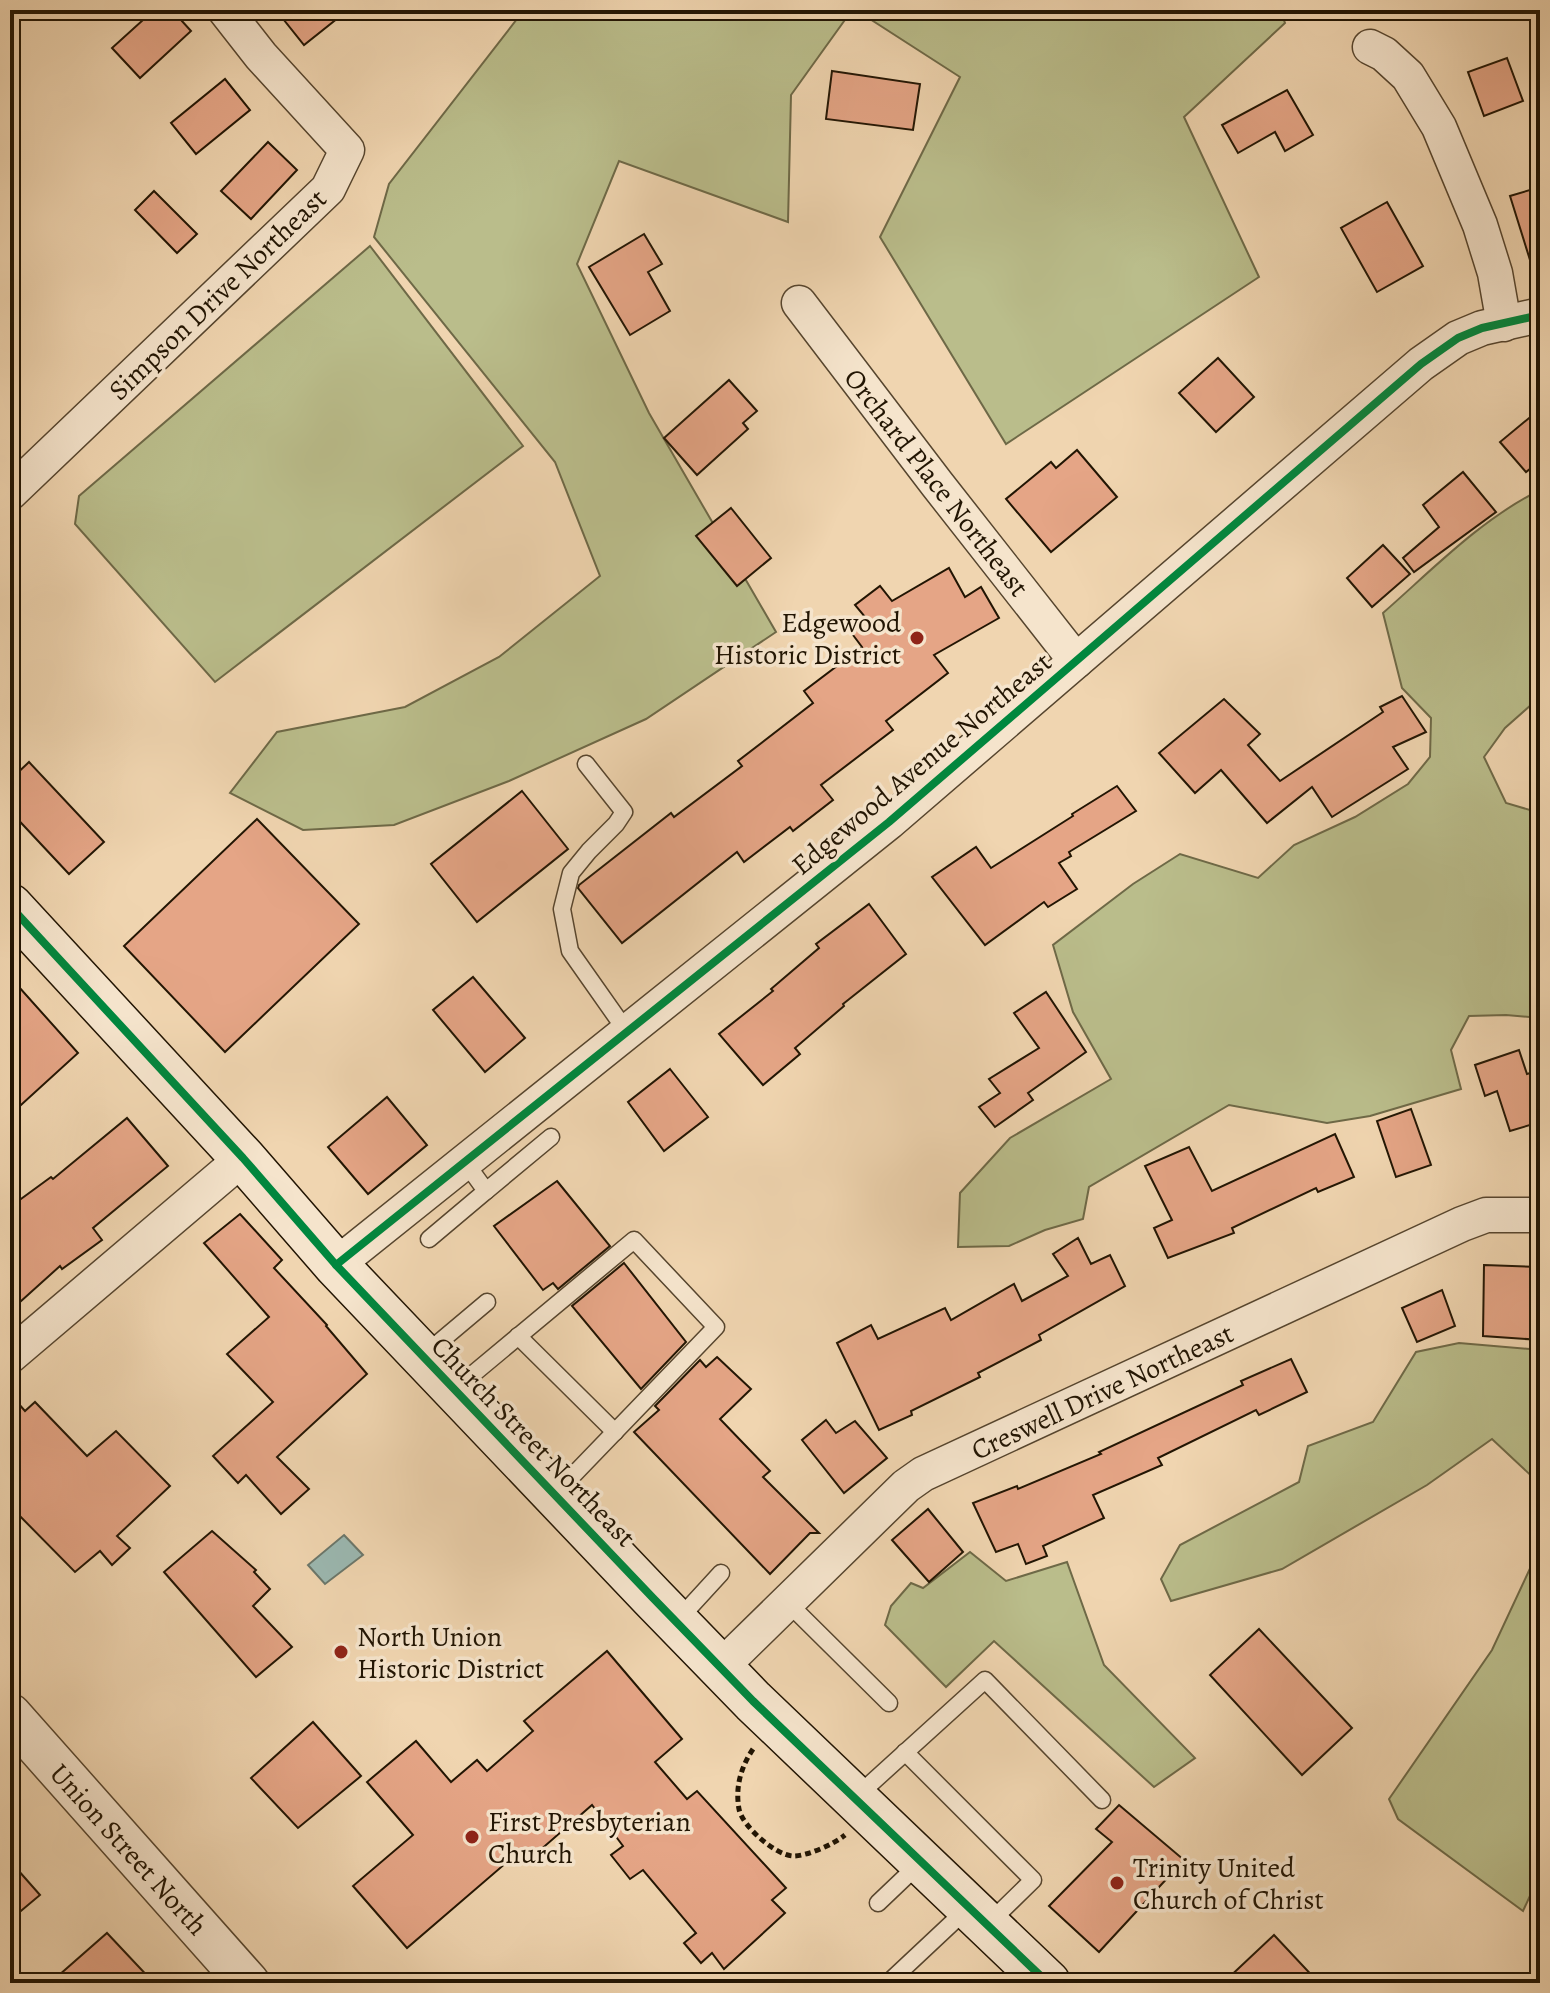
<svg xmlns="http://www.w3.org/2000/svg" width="1550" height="1993" font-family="Alegreya,serif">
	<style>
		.green { fill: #babd8b; stroke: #6e6947; stroke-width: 2 }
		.water { fill: #9bb8b1; stroke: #6b776b; stroke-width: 2 }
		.building { fill: #e5a586; stroke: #221503; stroke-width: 2 }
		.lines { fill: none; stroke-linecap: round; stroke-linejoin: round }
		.service-casing { stroke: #56452e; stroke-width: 19 }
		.minor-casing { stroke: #56452e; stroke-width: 37 }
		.tertiary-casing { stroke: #56452e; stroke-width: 45 }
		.secondary-casing { stroke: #221503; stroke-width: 47 }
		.path { stroke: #221503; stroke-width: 5; stroke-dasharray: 6 4; stroke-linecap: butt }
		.service { stroke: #f5e4cc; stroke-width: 16 }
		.minor { stroke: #f5e4cc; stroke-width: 34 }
		.tertiary { stroke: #f5e4cc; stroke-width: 42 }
		.secondary { stroke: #f5e4cc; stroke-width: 44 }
		.cycleway-casing { stroke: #f5e4cc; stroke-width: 13 }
		.cycleway { stroke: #00873e; stroke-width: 8 }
		.poi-dot { fill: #8f2418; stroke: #f5e4cc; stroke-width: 3 }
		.labels { text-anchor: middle; stroke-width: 7; stroke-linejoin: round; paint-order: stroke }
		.street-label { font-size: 28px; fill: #221503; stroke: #f5e4cc }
		.poi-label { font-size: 28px; fill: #221503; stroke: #f5e4cc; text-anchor: start }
	</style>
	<rect width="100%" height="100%" fill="#f0d5b0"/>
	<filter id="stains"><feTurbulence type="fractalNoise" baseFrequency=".0025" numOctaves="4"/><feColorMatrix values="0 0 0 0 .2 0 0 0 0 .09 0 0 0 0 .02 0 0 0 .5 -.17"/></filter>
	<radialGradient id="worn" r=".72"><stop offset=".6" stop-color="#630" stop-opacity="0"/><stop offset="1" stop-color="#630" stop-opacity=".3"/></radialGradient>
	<!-- green -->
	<g class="green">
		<path d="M524,10H852L791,95L788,222L619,161L577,264L649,413L776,632L646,719L509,781L394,825L303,830L230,793L277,732L405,707L499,657L600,576L555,462L374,237L389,184Z"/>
		<path d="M856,10H1280L1285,23L1184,117L1259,277L1006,444L880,237L960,77Z"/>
		<path d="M370,246L523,446L215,682L75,524L79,496Z"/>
		<path d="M1540,490V697L1505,728L1484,757L1506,803L1540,813V1018L1506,1015L1469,1016L1451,1050L1461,1089L1370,1116L1327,1123L1229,1105L1089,1187L1083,1219L1045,1230L1009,1246L958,1247L960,1193L1010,1138L1111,1079L1073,1012L1053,945L1133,884L1180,854L1258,878L1294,845L1355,817L1408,784L1430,757L1431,718L1402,688L1383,613C1432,570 1481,519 1540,490Z"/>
		<path d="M1459,1343L1540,1350V1484L1492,1439L1427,1485L1282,1569L1171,1601L1161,1579L1180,1545L1299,1482L1308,1446L1373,1422L1416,1352Z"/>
		<path d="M1540,1547V1874L1523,1911L1398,1819L1389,1799L1492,1650Z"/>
		<path d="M970,1552L1006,1581L1067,1562L1104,1665L1195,1758L1154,1787L994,1641L946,1687L885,1625L891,1606L911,1583L923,1588Z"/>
	</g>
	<!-- water -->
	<path class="water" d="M344,1535L363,1555L325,1584L308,1565Z"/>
	<!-- building -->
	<g class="building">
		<path d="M154,10H172L191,31L140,78L112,48Z"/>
		<path d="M276,10H348L304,45Z"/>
		<path d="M1507,58L1523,101L1484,116L1468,72Z"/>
		<path d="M832,71L920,84L913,130L826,119Z"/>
		<path d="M225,79L250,110L196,154L171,123Z"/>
		<path d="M1287,90L1313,135L1285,151L1275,132L1238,153L1222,125Z"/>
		<path d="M268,142L297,170L251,219L221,191Z"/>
		<path d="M1540,187V275L1535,276L1510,196Z"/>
		<path d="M154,191L197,234L177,253L135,210Z"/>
		<path d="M1387,202L1423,266L1377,292L1341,228Z"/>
		<path d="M644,234L662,264L648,272L670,311L630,335L589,267Z"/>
		<path d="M1218,358L1254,397L1216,432L1179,393Z"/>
		<path d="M729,380L757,411L743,423L748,429L697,475L664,438Z"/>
		<path d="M1540,409V461L1526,472L1500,442Z"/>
		<path d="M1077,450L1117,497L1051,552L1006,499L1051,462L1056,468Z"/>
		<path d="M1463,472L1496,512L1414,572L1403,558L1439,527L1423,505Z"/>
		<path d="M731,508L771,558L737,586L696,536Z"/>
		<path d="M1383,545L1410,574L1372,607L1347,578Z"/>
		<path d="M949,568L965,597L981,587L999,618L934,655L948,673L886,721L893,730L821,785L833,800L793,831L790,827L744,862L737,852L622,943L578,888L579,885L671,813L674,817L742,766L738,761L813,703L804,691L862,647L850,631L866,618L855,605L880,586L892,601Z"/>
		<path d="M1402,696L1426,732L1393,747L1408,769L1332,817L1312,787L1267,823L1221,770L1195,793L1159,753L1224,699L1260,734L1248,745L1280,781L1383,712L1380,707Z"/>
		<path d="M29,762L104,842L69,874L10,811V780Z"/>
		<path d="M1117,786L1136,811L1069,852L1071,856L1059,863L1077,889L1048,907L1044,902L985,945L932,877L976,847L991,868L1073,816L1072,814Z"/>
		<path d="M522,791L568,849L477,922L431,864Z"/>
		<path d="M257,819L359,924L225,1052L124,946Z"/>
		<path d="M869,904L906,954L843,1004L844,1006L795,1048L800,1054L763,1085L719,1034L773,991L771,989L819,948L816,944Z"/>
		<path d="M10,977L78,1053L10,1115Z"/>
		<path d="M473,977L525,1038L485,1072L433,1010Z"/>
		<path d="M1046,992L1086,1052L1028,1093L1033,1100L995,1127L979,1107L1000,1093L989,1079L1039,1048L1014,1013Z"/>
		<path d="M1519,1050L1527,1074L1540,1070V1122L1510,1131L1497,1091L1485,1096L1475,1065Z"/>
		<path d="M670,1069L708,1117L664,1151L628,1102Z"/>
		<path d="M387,1097L427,1145L368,1194L328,1147Z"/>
		<path d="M1411,1109L1431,1165L1396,1177L1377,1121Z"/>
		<path d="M127,1118L168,1166L93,1228L102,1240L62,1269L60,1266L10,1311V1207L51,1177L53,1179Z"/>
		<path d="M1335,1134L1354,1177L1318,1192L1316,1188L1232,1228L1234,1233L1168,1258L1154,1228L1172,1220L1145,1166L1189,1147L1212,1191Z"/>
		<path d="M557,1181L610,1246L558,1289L553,1283L543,1290L494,1226Z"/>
		<path d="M240,1214L282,1260L274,1268L327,1325L326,1326L367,1374L277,1457L309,1489L281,1514L246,1475L238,1483L213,1456L273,1402L227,1354L269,1317L204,1243Z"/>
		<path d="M1078,1238L1091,1264L1110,1255L1125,1286L1039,1335L1041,1340L978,1373L980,1377L911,1411L912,1415L879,1430L837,1343L871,1325L878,1339L945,1308L951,1320L1014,1284L1022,1301L1068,1276L1053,1254Z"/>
		<path d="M624,1263L686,1342L641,1389L572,1306Z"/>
		<path d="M1484,1265L1540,1267V1340L1483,1336Z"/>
		<path d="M1442,1290L1455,1326L1417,1342L1402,1308Z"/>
		<path d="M717,1357L751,1389L720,1419L770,1471L763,1477L819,1533H810L770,1574L634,1432L659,1410L655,1406L700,1360L706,1367Z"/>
		<path d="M1291,1359L1307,1392L1259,1415L1256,1410L1158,1458L1162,1465L1093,1495L1104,1518L1043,1546L1047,1556L1026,1564L1018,1544L996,1552L973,1503L1017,1486L1018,1489L1101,1454L1099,1452L1243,1385L1241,1381Z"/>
		<path d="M10,1394L25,1411L35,1402L87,1456L116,1431L170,1486L117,1536L130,1548L112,1565L100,1551L75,1572L10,1506Z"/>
		<path d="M826,1420L836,1433L855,1421L887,1458L844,1493L802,1440Z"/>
		<path d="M928,1509L963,1552L929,1582L892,1540Z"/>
		<path d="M212,1531L256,1570L254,1572L270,1589L253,1606L292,1647L256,1677L164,1572Z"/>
		<path d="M1259,1629L1352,1728L1302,1775L1210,1675Z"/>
		<path d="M607,1651L682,1739L655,1762L687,1799L697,1791L786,1888L772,1900L785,1913L724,1969L712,1953L701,1963L684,1943L696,1933L643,1870L630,1879L611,1855L623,1846L592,1805L530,1859L521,1850L407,1948L353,1886L413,1835L367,1782L416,1741L451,1782L477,1760L487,1771L533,1731L524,1721Z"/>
		<path d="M313,1722L361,1776L298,1828L251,1778Z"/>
		<path d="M1119,1805L1184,1860L1099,1952L1049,1906L1112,1842L1096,1829Z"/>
		<path d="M10,1861L40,1895L10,1920Z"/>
		<path d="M107,1933L154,1983H50Z"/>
		<path d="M1274,1935L1319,1983H1223Z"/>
	</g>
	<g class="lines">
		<!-- service casing -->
		<g class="service-casing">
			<g id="service">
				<path d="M586,764L624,812L616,824L589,851L571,873L562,909L570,951L627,1032"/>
				<path d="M486,1191L551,1137"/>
				<path d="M429,1239L486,1191L465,1162"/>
				<path d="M518,1336L615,1432"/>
				<path d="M424,1355L487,1302"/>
				<path d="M455,1389L634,1240L716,1327L556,1493"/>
				<path d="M787,1602L889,1703"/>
				<path d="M677,1621L721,1573"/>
				<path d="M905,1752L1033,1880L988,1924"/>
				<path d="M856,1797L985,1680L1102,1800"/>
				<path d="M878,1903L920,1863"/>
				<path d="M888,1983L968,1908"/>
			</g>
		</g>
		<!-- minor casing -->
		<g class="minor-casing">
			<g id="minor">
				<path d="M1370,47L1384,54L1408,76L1439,127L1480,225L1495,273L1504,324"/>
				<path d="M799,303L937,484L1076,661"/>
				<path d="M10,493L328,189L347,150L261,56L225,10"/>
				<path d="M336,1265L889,822L1421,364L1458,338L1482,328L1540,315"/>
				<path d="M10,1356L243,1158"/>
				<path d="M721,1667L906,1486L923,1474L1462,1224L1486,1215H1540"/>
			</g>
		</g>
		<!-- tertiary casing -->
		<g class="tertiary-casing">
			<path id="tertiary" d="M10,1715L248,1983"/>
		</g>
		<!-- secondary casing -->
		<g class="secondary-casing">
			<path id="secondary" d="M10,906L243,1158L336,1265L653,1598L753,1701L1048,1983"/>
		</g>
		<!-- path -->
		<path class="path" d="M753,1749C741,1767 735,1787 739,1809C742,1826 775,1855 793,1856C808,1856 834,1844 845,1835"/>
		<!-- service -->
		<use href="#service" class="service"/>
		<!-- minor -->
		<use href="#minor" class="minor"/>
		<!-- tertiary -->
		<use href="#tertiary" class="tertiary"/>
		<!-- secondary -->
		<use href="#secondary" class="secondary"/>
		<!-- cycleway casing -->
		<g class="cycleway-casing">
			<g id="cycleway">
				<path d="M10,906L243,1158L336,1265L653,1598L753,1701L1048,1983"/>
				<path d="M336,1265L889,822L1421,364L1458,338L1482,328L1540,315"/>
			</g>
		</g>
		<!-- cycleway -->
		<use href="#cycleway" class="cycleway"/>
	</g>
	<!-- markers -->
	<g class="poi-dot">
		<circle cx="917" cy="638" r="8"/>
		<circle cx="341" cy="1652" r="8"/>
		<circle cx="472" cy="1837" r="8"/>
		<circle cx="1117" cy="1883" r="8"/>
	</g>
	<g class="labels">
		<!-- street labels -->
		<g class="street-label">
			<text transform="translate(217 294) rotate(-44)" y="10">Simpson Drive Northeast</text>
			<text transform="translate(937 482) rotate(52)" y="10">Orchard Place Northeast</text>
			<text transform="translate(921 763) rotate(-40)" y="10">Edgewood Avenue Northeast</text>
			<text transform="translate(1102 1391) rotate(-25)" y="10">Creswell Drive Northeast</text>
			<text transform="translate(534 1441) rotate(46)" y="10">Church Street Northeast</text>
			<text transform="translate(129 1849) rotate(48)" y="10">Union Street North</text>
		</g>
		<!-- poi labels -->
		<g class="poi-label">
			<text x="901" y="632" text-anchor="end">Edgewood<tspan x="901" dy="32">Historic District</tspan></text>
			<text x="357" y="1646">North Union<tspan x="357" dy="32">Historic District</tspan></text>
			<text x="488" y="1831">First Presbyterian<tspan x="488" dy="32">Church</tspan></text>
			<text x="1133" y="1877">Trinity United<tspan x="1133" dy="32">Church of Christ</tspan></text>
		</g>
	</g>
	<!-- margin -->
	<rect width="1550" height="1993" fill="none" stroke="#f0d5b0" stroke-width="40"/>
	<rect x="12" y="12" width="1526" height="1969" fill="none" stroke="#221503" stroke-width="4"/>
	<rect x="20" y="20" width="1510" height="1953" fill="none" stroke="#221503" stroke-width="2"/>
	<rect width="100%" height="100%" filter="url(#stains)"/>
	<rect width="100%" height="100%" fill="url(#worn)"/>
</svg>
